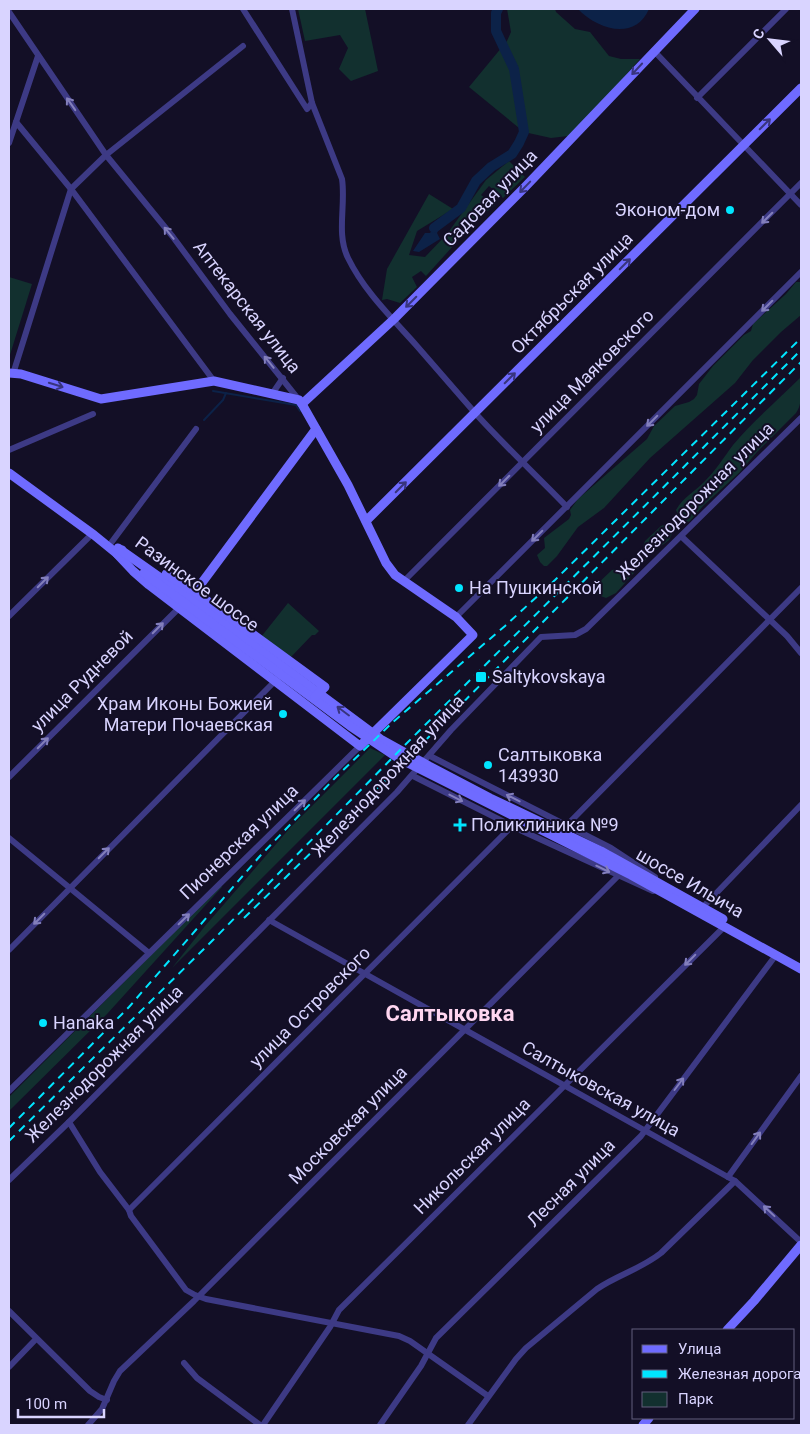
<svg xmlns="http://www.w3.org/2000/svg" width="810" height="1434" font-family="Roboto,sans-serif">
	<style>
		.green { fill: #12302f }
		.water { fill: #0c2248 }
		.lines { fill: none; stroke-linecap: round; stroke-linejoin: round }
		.stream { stroke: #0c2248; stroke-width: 2 }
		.river { stroke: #0c2248; stroke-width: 10 }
		.street { stroke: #3d3a85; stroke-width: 6 }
		.secondary { stroke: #6f6bff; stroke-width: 9 }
		.rail { stroke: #00e5ff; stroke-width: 2; stroke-dasharray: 8 6; stroke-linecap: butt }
		.oneway { stroke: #38347d }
		.oneway2 { stroke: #837fbc }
		.poi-dot { fill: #00e5ff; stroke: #130f26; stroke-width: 2 }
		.labels { text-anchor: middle; stroke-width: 4; stroke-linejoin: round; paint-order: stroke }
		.street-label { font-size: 18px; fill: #d9d4ff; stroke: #130f26 }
		.poi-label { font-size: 18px; fill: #d9d4ff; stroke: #130f26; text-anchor: start }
		.district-label { font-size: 22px; font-weight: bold; fill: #ffd6f0; stroke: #130f26 }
	</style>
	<rect width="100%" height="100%" fill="#130f26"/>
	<!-- green -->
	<g class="green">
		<path d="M298,9H365L378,71L351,81L339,69L348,48L340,35L305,41Z"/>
		<path d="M507,9H555L556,12L575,29L590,32L609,56L621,59H640L582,125L568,136L551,138L524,132L469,87L507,41L511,32Z"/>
		<path d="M509,161L525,177L503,198L489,186L481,195L495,205L472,224L464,220L459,224L462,236L426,276L421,271L412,277L417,287L400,303L387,299L382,300L387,269L429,194L453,209L417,231L409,255L425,257L447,234L486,180Z"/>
		<path d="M9,277L32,284L9,358Z"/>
		<path d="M796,282H801V315L781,332L753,360L735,383L650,458L604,508L578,527L557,556L547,566H544L540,562L537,555L545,548L544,538L569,519L571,515L570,510L578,499L647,439L654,426L675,406L689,402L694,399L697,395L699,384L713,366L744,335L751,331L753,324L786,294Z"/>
		<path d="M801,377C801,388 803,403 796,413L757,452L740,472L704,505L690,521L688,522L679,517L676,510C683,497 695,492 705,481C716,470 724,457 733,445C754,420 779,399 801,377Z"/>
		<path d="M668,523L672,524L675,528L669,540L651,554L616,593L606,598L593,593V588L612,570L617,569L625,571L630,568L643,556V546L645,541L661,526Z"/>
		<path d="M288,603L319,631L315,635H312L290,658L261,637Z"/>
		<path d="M370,748L385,755L172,968L205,926L290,828Z"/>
		<path d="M221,885L222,887L107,1014L9,1111V1097Z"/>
	</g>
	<!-- water -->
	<g class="water">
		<path d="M578,9H649C635,41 598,30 578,9Z"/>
		<path d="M434,228L439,229L437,233L440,239L419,252L413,251L425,233H430Z"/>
	</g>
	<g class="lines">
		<!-- stream -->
		<g class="stream">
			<path d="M213,391L296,405L300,411"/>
			<path d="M204,420L223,400L226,393"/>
		</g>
		<!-- river -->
		<path class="river" d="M434,228L461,208L476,181L491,167L512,154L519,143L524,132L514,69L496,31V13L498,9"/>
		<!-- street -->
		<g class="street">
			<path d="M243,9L307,109L312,103"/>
			<path d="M292,9L312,103L342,179C346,205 336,234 348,258C364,291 392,318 416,345C436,368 456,391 476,414C505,446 537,476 567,507"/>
			<path d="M9,12L106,155L173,237L230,314L299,400"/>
			<path d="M654,51L801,205"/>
			<path d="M697,98L786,9"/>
			<path d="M16,122L71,189L214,381"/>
			<path d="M9,143L38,56"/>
			<path d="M13,374L71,189L106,155L243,46"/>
			<path d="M272,394L283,378"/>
			<path d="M9,450L93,414"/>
			<path d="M682,537L787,636L801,653"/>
			<path d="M111,543L196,429"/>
			<path d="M404,581L801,183"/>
			<path d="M9,616L92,534"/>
			<path d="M456,617L801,272"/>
			<path d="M430,756L611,848L655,877"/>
			<path d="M413,776L520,830L653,891"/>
			<path d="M9,777L179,608"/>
			<path d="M567,825L801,588"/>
			<path d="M9,838L149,953"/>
			<path d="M703,907L801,805"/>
			<path d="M269,920L735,1181L801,1242"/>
			<path d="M9,950L277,679"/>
			<path d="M9,1091L360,746"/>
			<path d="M69,1122L100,1172L129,1210L131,1216L186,1290L195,1295L206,1299L399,1336L410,1341L488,1396"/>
			<path d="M728,1177L801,1076"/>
			<path d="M9,1180L69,1122L397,792L451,730L541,637L575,635L586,629L801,418"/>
			<path d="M129,1210L512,826"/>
			<path d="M9,1311L90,1391L99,1397L107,1400"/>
			<path d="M184,1363L197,1378L260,1425"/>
			<path d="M9,1367L36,1339"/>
			<path d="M88,1425L102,1409L114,1381L120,1371L194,1301L618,876"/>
			<path d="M263,1425L330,1327L339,1310L725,926"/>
			<path d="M380,1425L421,1366L436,1338L641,1136L776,955"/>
			<path d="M468,1425L516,1359L526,1348L597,1289C617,1275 641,1269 661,1253L735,1181"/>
		</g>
		<!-- secondary -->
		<g class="secondary">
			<path d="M9,373L21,374L101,399L214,381L299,400L302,404L348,485L386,563L395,575L456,617L473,635L360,746L149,585L133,571L117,554L119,550H122"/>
			<path d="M302,404L394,319L525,187L695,9"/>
			<path d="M9,473L94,535L121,557"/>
			<path d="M366,521L801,88"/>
			<path d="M118,548L216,617L382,740L429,766L490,798L601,851L723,919"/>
			<path d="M144,573L350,726L398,758L631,875L801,969"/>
			<path d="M166,574L195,592L325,687L315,697"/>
			<path d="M195,592L316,429"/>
			<path d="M727,1330L754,1301L801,1245"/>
			<path d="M643,1425L649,1418"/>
		</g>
		<!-- rail -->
		<g class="rail">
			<path d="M244,918L401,765L801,362"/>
			<path d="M9,1128L129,1007L260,856L336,777L393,722L505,626L555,580L801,338"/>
			<path d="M9,1141L214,939L404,746L801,350"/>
		</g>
	</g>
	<!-- one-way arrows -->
	<defs><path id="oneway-shaft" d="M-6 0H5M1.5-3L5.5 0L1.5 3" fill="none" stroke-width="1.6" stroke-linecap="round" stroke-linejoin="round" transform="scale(1.25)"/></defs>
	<g class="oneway">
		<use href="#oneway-shaft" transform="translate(637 69) rotate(133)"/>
		<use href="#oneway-shaft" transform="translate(765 124) rotate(-45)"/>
		<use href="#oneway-shaft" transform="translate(525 187) rotate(134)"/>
		<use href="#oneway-shaft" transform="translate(625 264) rotate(-45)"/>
		<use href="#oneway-shaft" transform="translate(411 302) rotate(135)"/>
		<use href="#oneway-shaft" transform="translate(510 378) rotate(-45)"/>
		<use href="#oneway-shaft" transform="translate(56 385) rotate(17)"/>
		<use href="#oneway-shaft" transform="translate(401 487) rotate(-45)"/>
		<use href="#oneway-shaft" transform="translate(343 711) rotate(-143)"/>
	</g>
	<g class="oneway2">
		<use href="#oneway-shaft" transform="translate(71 104) rotate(-125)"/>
		<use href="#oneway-shaft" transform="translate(767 218) rotate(135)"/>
		<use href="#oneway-shaft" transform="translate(169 233) rotate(-129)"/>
		<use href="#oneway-shaft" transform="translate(767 306) rotate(135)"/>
		<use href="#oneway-shaft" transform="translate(269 362) rotate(-129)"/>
		<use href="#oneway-shaft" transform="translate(652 421) rotate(135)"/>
		<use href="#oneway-shaft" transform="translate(504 481) rotate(135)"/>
		<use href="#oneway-shaft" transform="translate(537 536) rotate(135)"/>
		<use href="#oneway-shaft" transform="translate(43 582) rotate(-45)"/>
		<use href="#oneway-shaft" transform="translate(158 628) rotate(-45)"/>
		<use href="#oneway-shaft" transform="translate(43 743) rotate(-45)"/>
		<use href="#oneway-shaft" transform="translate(456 798) rotate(27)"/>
		<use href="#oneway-shaft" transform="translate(513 798) rotate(-153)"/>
		<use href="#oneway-shaft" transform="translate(300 805) rotate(-44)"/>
		<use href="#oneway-shaft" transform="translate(104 853) rotate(-45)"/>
		<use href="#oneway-shaft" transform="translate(603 869) rotate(26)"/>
		<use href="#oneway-shaft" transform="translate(39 919) rotate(135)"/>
		<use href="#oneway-shaft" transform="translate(184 919) rotate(-44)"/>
		<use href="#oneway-shaft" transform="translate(690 960) rotate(135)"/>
		<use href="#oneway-shaft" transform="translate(679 1084) rotate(-53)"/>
		<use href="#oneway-shaft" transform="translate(756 1138) rotate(-54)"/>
		<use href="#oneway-shaft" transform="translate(769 1211) rotate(-137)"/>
	</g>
	<!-- markers -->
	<g class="poi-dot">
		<circle cx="730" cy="210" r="5"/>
		<circle cx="459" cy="588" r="5"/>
		<rect x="475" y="671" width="12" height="12" rx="2.5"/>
		<circle cx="283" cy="714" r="5"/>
		<circle cx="488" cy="765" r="5"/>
		<path d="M457.5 817.5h5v5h5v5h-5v5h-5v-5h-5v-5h5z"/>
		<circle cx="43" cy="1023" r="5"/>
	</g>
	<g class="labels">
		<!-- street labels -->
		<g class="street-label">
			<text transform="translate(490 198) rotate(-46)" y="6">Садовая улица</text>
			<text transform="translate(572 293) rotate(-45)" y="6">Октябрьская улица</text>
			<text transform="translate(247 307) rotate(52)" y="6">Аптекарская улица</text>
			<text transform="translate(592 371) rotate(-45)" y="6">улица Маяковского</text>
			<text transform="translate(695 501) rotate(-45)" y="6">Железнодорожная улица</text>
			<text transform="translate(197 584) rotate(36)" y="6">Разинское шоссе</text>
			<text transform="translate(82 681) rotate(-45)" y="6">улица Рудневой</text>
			<text transform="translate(388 776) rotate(-47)" y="6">Железнодорожная улица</text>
			<text transform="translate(239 842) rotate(-44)" y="6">Пионерская улица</text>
			<text transform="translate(690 883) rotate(30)" y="6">шоссе Ильича</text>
			<text transform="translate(310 1007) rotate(-45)" y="6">улица Островского</text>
			<text transform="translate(104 1064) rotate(-45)" y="6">Железнодорожная улица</text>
			<text transform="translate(601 1089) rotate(29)" y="6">Салтыковская улица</text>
			<text transform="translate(348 1125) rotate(-45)" y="6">Московская улица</text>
			<text transform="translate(472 1156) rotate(-45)" y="6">Никольская улица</text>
			<text transform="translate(571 1183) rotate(-45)" y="6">Лесная улица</text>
		</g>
		<!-- poi labels -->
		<g class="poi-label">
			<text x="720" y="216" text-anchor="end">Эконом-дом</text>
			<text x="469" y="594">На Пушкинской</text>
			<text x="492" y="683">Saltykovskaya</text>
			<text x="273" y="710" text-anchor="end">Храм Иконы Божией<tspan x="273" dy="21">Матери Почаевская</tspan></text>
			<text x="498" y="761">Салтыковка<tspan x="498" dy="21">143930</tspan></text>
			<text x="471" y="831">Поликлиника №9</text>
			<text x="53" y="1029">Hanaka</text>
		</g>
		<!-- district labels -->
		<g class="district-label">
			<text x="450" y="1021">Салтыковка</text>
		</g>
	</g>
	<!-- border -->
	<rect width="810" height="1434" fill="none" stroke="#d9d4ff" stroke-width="20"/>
	<!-- legend -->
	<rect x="632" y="1329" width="162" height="90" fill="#130f26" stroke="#625e7d"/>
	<rect x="642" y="1345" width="25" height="8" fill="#6f6bff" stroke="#625e7d"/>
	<text x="678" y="1354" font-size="15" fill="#d9d4ff">Улица</text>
	<rect x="642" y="1370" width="25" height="8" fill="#00e5ff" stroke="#625e7d"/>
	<text x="678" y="1379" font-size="15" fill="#d9d4ff">Железная дорога</text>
	<rect x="642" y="1392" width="25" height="15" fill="#12302f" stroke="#625e7d"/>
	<text x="678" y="1404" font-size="15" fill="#d9d4ff">Парк</text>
	<!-- north arrow -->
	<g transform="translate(770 40) rotate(298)" stroke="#130f26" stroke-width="4" paint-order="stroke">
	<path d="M0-4L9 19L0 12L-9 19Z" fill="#d9d4ff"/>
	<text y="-8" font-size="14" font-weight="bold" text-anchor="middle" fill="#d9d4ff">С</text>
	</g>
	<!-- scale -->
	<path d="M18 1409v8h86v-8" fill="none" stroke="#d9d4ff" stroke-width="2.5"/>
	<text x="25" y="1409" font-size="15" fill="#d9d4ff" stroke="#130f26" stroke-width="4" paint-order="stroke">100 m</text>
</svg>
